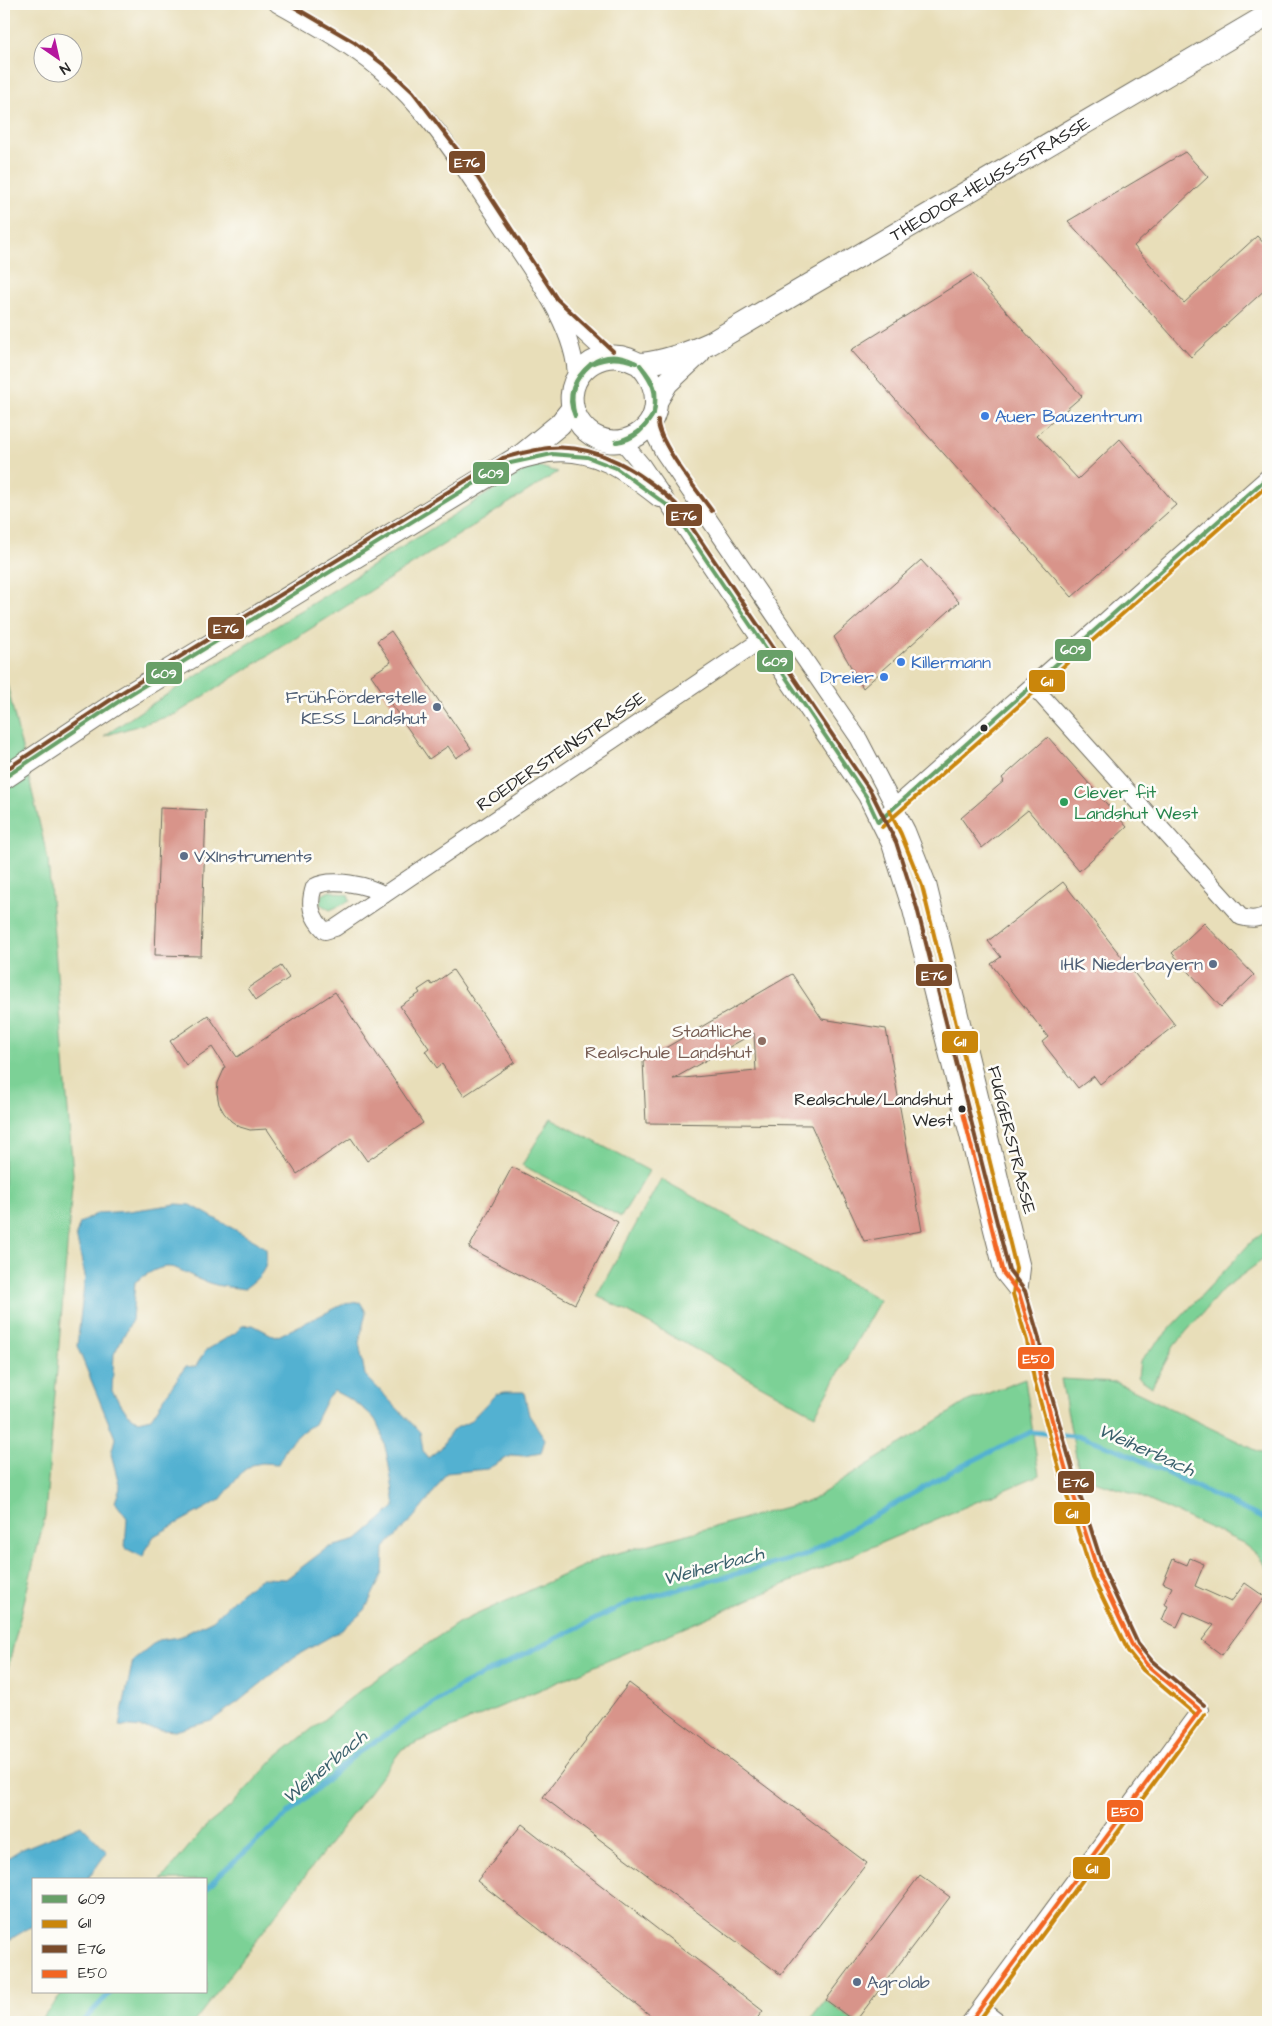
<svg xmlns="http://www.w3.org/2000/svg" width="1272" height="2026" font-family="'Architects Daughter',sans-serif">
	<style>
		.green { fill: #7bd196; stroke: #537e60 }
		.water { fill: #52b1d1; stroke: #3e6e7e }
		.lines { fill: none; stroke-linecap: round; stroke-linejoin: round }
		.stream { stroke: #52b1d1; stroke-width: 5 }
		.building { fill: #d8948a; fill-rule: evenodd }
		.street-casing { stroke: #6d6a5d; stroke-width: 18 }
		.secondary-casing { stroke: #6d6a5d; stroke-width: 24 }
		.street { stroke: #fff; stroke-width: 16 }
		.secondary { stroke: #fff; stroke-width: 22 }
		.bus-1-casing { stroke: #fdfcf7; stroke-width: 8 }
		.bus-2-casing { stroke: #fdfcf7; stroke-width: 8 }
		.bus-3-casing { stroke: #fdfcf7; stroke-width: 8 }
		.bus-4-casing { stroke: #fdfcf7; stroke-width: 8 }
		.bus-1 { stroke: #68a068; stroke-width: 4 }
		.bus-2 { stroke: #ca860b; stroke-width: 4 }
		.bus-3 { stroke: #7a4b2a; stroke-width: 4 }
		.bus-4 { stroke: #f26522; stroke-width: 4 }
		.shop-dot { fill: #3f7fe0; stroke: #fdfcf7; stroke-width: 2 }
		.service-dot { fill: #5c6f8a; stroke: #fdfcf7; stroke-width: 2 }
		.bus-dot { fill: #2b2b2b; stroke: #fdfcf7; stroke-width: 2 }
		.leisure-dot { fill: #2e9e5b; stroke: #fdfcf7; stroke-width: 2 }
		.education-dot { fill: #8d6e63; stroke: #fdfcf7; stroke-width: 2 }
		.labels { text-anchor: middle; stroke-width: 5; stroke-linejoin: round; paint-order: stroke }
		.bus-label { font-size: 17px; fill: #2b2b2b; stroke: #fdfcf7; text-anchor: end }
		.street-label { font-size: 18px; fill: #2b2b2b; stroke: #fdfcf7 }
		.shop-label { font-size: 18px; fill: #366cbe; stroke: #fdfcf7; text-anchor: start }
		.service-label { font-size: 18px; fill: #4e5e75; stroke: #fdfcf7; text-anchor: end }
		.leisure-label { font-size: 18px; fill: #27864d; stroke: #fdfcf7; text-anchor: start }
		.education-label { font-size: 18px; fill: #785e54; stroke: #fdfcf7; text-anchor: end }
		.water-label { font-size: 19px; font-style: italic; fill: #3b616d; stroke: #fdfcf7 }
		.line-badge { stroke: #fdfcf7; stroke-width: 2 }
		.badge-label { font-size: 14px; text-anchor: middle; font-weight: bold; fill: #fff }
	</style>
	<rect width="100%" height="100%" fill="#fdfcf7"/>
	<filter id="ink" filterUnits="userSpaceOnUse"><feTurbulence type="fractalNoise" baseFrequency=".02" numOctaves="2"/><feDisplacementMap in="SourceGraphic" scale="10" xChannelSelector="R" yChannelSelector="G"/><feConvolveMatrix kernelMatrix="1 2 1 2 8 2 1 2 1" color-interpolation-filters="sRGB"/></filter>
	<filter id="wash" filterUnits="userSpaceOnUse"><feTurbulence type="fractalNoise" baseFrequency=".0096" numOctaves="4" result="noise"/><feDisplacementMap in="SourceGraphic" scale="20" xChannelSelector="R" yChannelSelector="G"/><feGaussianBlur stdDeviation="1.12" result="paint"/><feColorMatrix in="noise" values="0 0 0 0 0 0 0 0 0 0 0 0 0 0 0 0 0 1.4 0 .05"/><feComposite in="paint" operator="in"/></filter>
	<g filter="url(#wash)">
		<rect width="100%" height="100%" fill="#e8deb9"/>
		<!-- green -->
		<g class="green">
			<path d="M533,465L558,472L176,714L104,736L144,709Z"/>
			<path d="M4,671L48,860L73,1174L45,1516L4,1684Z"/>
			<path d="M330,891L348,895L350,901L330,910L320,904L322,895Z"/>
			<path d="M551,1118L649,1171L621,1217L522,1165Z"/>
			<path d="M661,1179L880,1300L815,1415L597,1295Z"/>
			<path d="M1268,1229V1256L1223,1289L1174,1346L1152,1387L1138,1377L1140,1361L1255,1238Z"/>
			<path d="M1025,1379L1039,1475L402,1749L194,2022H38L64,1992H206V1880H161L205,1827L230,1807L274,1759L362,1689L458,1623L603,1557L812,1500L968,1401Z"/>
			<path d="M1061,1379L1116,1382L1268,1456V1569L1258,1555L1243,1543L1130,1492L1080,1477Z"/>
			<path d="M826,2000L855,2022H808Z"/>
		</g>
		<!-- water -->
		<g class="water">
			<path d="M177,1204L191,1205L257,1242L266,1249C268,1271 261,1276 244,1289C233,1287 220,1287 209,1283C172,1270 174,1255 135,1282L132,1320L114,1354L112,1391L127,1413L138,1421L151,1418L185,1367L196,1366L205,1351L235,1333L242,1326L253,1325L276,1337L344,1304L360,1302L366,1312L359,1343L365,1375L420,1432L423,1451L428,1458L441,1448L452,1430L469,1422L496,1394L505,1392H524L529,1415L545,1439L541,1453L524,1456L512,1455L487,1469L446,1473C429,1502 408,1525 384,1548L383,1573L365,1610L342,1630L294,1657L238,1702L211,1721L175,1731L119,1726L133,1660L158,1640L179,1637L213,1620L241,1592L262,1578L286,1579L327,1548L357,1540L395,1507C392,1486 386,1431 373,1417C362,1406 348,1398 334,1391L326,1400L314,1424L303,1431L288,1445L278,1464L262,1463L252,1465L243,1471L220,1500L154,1536L145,1550L143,1557L125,1548L127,1518L115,1502L120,1488L111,1454L115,1438L77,1346L85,1276L76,1235L80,1223L98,1213L129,1211Z"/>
			<path d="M81,1825L107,1852L87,1880H34V1925L4,1943V1860L20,1850Z"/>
		</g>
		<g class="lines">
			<!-- stream -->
			<g class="stream">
				<path d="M206,1889L221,1873L356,1754L462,1685L630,1602L804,1556L954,1470L1031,1432L1083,1437L1121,1451L1268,1521"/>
				<path d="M82,2022L111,1992"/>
			</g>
		</g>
		<g id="blocks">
			<!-- building -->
			<g class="building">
				<path d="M1185,152L1208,177L1134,246L1184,303L1257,236L1268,248V287L1191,357L1068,221Z"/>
				<path d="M973,274L1082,396L1037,435L1078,479L1120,439L1176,505L1072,597L851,350Z"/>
				<path d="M921,560L959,602L863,688L834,637Z"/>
				<path d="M391,631L471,748L456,758L448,746L429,759L371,675L391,662L377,641Z"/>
				<path d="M1048,737L1127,827L1079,871L1028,810L982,848L961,818L1004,781L1002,778Z"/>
				<path d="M160,808L206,810L201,956L155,955Z"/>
				<path d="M1063,882L1175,1025L1100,1084L1094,1076L1078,1088L1042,1042L1048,1037L991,964L1001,957L988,941Z"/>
				<path d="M1204,923L1254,975L1221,1007L1172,953Z"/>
				<path d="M281,966L289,978L256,1000L248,988Z"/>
				<path d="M453,970L515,1062L464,1096L442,1064L437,1068L425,1051L429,1048L400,1006L420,993L418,990L430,982L432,985Z"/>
				<path d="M792,974L822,1019L886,1029L922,1231L864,1241L811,1125L646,1123L643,1061ZM754,1033L756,1071L673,1079Z"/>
				<path d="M335,992L423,1123L367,1161L351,1138L297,1174L267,1129L250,1130L240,1127L231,1121L224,1113L219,1104L217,1093L218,1083L225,1067L212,1047L186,1065L170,1041L208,1015L237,1057Z"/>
				<path d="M512,1167L618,1222L575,1304L469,1248Z"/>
				<path d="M1190,1558L1204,1564L1195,1586L1231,1602L1245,1583L1265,1597L1222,1655L1202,1640L1214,1625L1184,1612L1177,1627L1162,1620L1168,1606L1164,1604L1172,1587L1163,1583L1173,1559L1187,1565Z"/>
				<path d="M629,1683L867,1863L781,1975L543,1797Z"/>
				<path d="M522,1824L763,2011L754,2022H659L477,1881Z"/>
				<path d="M920,1875L950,1897L855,2022L826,2000Z"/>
			</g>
		</g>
	</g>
	<g filter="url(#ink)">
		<use href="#blocks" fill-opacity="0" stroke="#6d6a5d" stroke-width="1"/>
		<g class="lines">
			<!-- street casing -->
			<g class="street-casing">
				<g id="street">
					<path d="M277,4C312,24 348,43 379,69C431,112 466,172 503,227C530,269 576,327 576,379"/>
					<path d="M559,310L609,356"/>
					<path d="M652,419L651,428L663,452L859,739L907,831L928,884L1022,1268L1019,1293"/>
					<path d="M619,442L626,446L642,465L866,796L890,844L911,910L1003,1273L1019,1293L1033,1340L1040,1377L1069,1481L1099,1575L1133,1647L1147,1665L1200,1710L970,2022"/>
					<path d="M516,462C527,459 538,456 549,454C594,448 626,473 659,499"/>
					<path d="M1032,685L1241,917C1252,920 1259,919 1268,914"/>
					<path d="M888,813L1268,477"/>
					<path d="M384,895C369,885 331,877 314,887C308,905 311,917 325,931L335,928L761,640"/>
					<path d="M981,2009L998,2022"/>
				</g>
			</g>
			<!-- secondary casing -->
			<g class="secondary-casing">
				<g id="secondary">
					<path id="s1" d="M639,364C664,387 663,429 626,440C585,451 554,401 583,370C594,358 612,353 628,359C633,361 637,364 642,364C667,361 689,353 711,343L1268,15"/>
					<path d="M657,400L667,383L699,353"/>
					<path d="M4,778L124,698L522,455L560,424L572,409"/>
				</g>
			</g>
			<!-- street -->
			<use href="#street" class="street"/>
			<!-- secondary -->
			<use href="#secondary" class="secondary"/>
			<!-- bus-1 casing -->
			<g class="bus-1-casing">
				<g id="bus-1">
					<path d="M591,364C606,353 621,355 636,363"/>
					<path d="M591,364C608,357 619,357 636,363"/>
					<path d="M640,365C655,382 658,390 654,413"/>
					<path d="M640,365C653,383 657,390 654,413"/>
					<path d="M575,416C565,396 575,377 591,364"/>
					<path d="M575,416C569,393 573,380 591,364"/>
					<path d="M616,442C635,440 645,428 654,413"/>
					<path d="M616,442C636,436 643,430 654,413"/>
					<path d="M4,778L124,698L506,464L552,454L587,457L616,468L671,508L866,796L878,822"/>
					<path d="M878,822L1268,477"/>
				</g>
			</g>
			<!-- bus-2 casing -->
			<g class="bus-2-casing">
				<g id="bus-2">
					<path d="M889,810L901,834L922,886L1016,1268L1013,1294L1027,1341L1034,1379L1063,1483L1093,1578L1128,1651L1143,1670L1196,1715"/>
					<path d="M882,827L1268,485"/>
					<path d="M978,2022L1205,1714"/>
				</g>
			</g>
			<!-- bus-3 casing -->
			<g class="bus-3-casing">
				<g id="bus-3">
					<path d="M289,4L354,42L384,65L413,92L470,166L557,299L613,351"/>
					<path d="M658,420C656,440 699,493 712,511"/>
					<path d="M4,771L121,693L503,458C518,454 533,450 549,448C598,443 641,472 676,504L871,792L896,842L917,908L1009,1270L1025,1291L1039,1338L1046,1376L1075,1479L1105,1573L1138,1644L1152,1661L1204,1705"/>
				</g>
			</g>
			<!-- bus-4 casing -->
			<g class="bus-4-casing">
				<path id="bus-4" d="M962,1109L1003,1273L1019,1293L1033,1340L1040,1377L1069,1481L1099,1575L1133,1647L1147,1665L1200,1710L970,2022"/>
			</g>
			<!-- bus-1 -->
			<use href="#bus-1" class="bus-1"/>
			<!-- bus-2 -->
			<use href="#bus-2" class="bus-2"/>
			<!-- bus-3 -->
			<use href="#bus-3" class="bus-3"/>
			<!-- bus-4 -->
			<use href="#bus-4" class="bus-4"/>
		</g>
	</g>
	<!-- markers -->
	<g class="shop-dot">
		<circle cx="985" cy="416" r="5"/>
		<circle cx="901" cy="662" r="5"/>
		<circle cx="884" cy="677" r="5"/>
	</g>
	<g class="service-dot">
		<circle cx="437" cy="707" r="5"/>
		<circle cx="184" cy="856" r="5"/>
		<circle cx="1213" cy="964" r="5"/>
		<circle cx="857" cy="1982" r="5"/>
	</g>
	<g class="bus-dot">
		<circle cx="984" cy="728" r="4.5"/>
		<circle cx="962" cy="1109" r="4.5"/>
	</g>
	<circle class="leisure-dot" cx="1064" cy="802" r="5"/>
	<circle class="education-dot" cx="762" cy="1041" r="5"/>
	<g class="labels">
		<!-- bus labels -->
		<g class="bus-label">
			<text x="953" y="1105">Realschule/Landshut<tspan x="953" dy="21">West</tspan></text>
		</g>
		<!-- street labels -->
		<g class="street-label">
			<text dy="6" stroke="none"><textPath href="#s1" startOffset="665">THEODOR-HEUSS-STRASSE</textPath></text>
			<text transform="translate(561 751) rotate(-34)" y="6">ROEDERSTEINSTRASSE</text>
			<text transform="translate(1012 1140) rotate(76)" y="6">FUGGERSTRASSE</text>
		</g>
		<!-- shop labels -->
		<g class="shop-label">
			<text x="995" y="422">Auer Bauzentrum</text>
			<text x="911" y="668">Killermann</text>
			<text x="874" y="683" text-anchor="end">Dreier</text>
		</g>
		<!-- service labels -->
		<g class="service-label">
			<text x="427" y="703">Frühförderstelle<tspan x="427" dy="21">KESS Landshut</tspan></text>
			<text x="194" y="862" text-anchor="start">VXInstruments</text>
			<text x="1203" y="970">IHK Niederbayern</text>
			<text x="867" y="1988" text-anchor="start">Agrolab</text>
		</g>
		<!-- leisure labels -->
		<g class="leisure-label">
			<text x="1074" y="798">Clever fit<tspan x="1074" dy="21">Landshut West</tspan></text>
		</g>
		<!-- education labels -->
		<g class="education-label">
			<text x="752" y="1037">Staatliche<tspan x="752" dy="21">Realschule Landshut</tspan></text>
		</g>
		<!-- water labels -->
		<g class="water-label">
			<text transform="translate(1147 1449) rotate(24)" y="7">Weiherbach</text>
			<text transform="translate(713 1565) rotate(-15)" y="7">Weiherbach</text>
			<text transform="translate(324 1766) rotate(-40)" y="7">Weiherbach</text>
		</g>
	</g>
	<g class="line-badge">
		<rect x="448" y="150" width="38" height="24" rx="5" fill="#7a4b2a"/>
		<rect x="472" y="461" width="38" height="24" rx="5" fill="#68a068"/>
		<rect x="665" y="503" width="38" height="24" rx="5" fill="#7a4b2a"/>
		<rect x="207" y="616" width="38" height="24" rx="5" fill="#7a4b2a"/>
		<rect x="1054" y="638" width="38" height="24" rx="5" fill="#68a068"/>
		<rect x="756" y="649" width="38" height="24" rx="5" fill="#68a068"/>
		<rect x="145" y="661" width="38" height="24" rx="5" fill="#68a068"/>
		<rect x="1028" y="669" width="38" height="24" rx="5" fill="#ca860b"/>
		<rect x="915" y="963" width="38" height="24" rx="5" fill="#7a4b2a"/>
		<rect x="941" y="1030" width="38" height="24" rx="5" fill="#ca860b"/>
		<rect x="1017" y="1346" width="38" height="24" rx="5" fill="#f26522"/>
		<rect x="1057" y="1470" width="38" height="24" rx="5" fill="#7a4b2a"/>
		<rect x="1053" y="1501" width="38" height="24" rx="5" fill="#ca860b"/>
		<rect x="1106" y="1799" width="38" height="24" rx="5" fill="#f26522"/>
		<rect x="1072" y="1856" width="39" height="24" rx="5" fill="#ca860b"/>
	</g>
	<g class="badge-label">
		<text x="467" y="167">E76</text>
		<text x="491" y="478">609</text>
		<text x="684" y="520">E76</text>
		<text x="226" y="633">E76</text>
		<text x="1073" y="654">609</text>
		<text x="775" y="666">609</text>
		<text x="164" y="678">609</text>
		<text x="1047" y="686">611</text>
		<text x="934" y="980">E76</text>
		<text x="960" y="1046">611</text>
		<text x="1036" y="1363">E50</text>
		<text x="1076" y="1487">E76</text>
		<text x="1072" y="1518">611</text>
		<text x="1125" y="1816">E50</text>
		<text x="1092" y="1873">611</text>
	</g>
	<!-- margin -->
	<rect width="1272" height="2026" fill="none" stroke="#fdfcf7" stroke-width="20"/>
	<!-- legend -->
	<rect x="32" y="1878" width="175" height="115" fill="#fdfcf7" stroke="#a9a8a5"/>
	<rect x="42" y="1895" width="25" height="8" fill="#68a068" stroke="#a9a8a5"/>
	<text x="78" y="1904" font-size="15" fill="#2b2b2b">609</text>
	<rect x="42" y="1920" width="25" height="8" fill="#ca860b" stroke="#a9a8a5"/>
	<text x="78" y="1928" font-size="15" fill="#2b2b2b">611</text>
	<rect x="42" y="1945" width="25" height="8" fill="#7a4b2a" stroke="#a9a8a5"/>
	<text x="78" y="1954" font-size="15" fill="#2b2b2b">E76</text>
	<rect x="42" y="1970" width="25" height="8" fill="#f26522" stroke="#a9a8a5"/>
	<text x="78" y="1978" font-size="15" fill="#2b2b2b">E50</text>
	<!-- north arrow -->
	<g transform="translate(58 58) rotate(146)"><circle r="24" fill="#fdfcf7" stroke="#a9a8a5"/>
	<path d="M0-4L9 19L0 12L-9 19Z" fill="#b5179e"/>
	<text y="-8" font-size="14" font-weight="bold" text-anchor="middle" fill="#2b2b2b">N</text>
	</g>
</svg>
